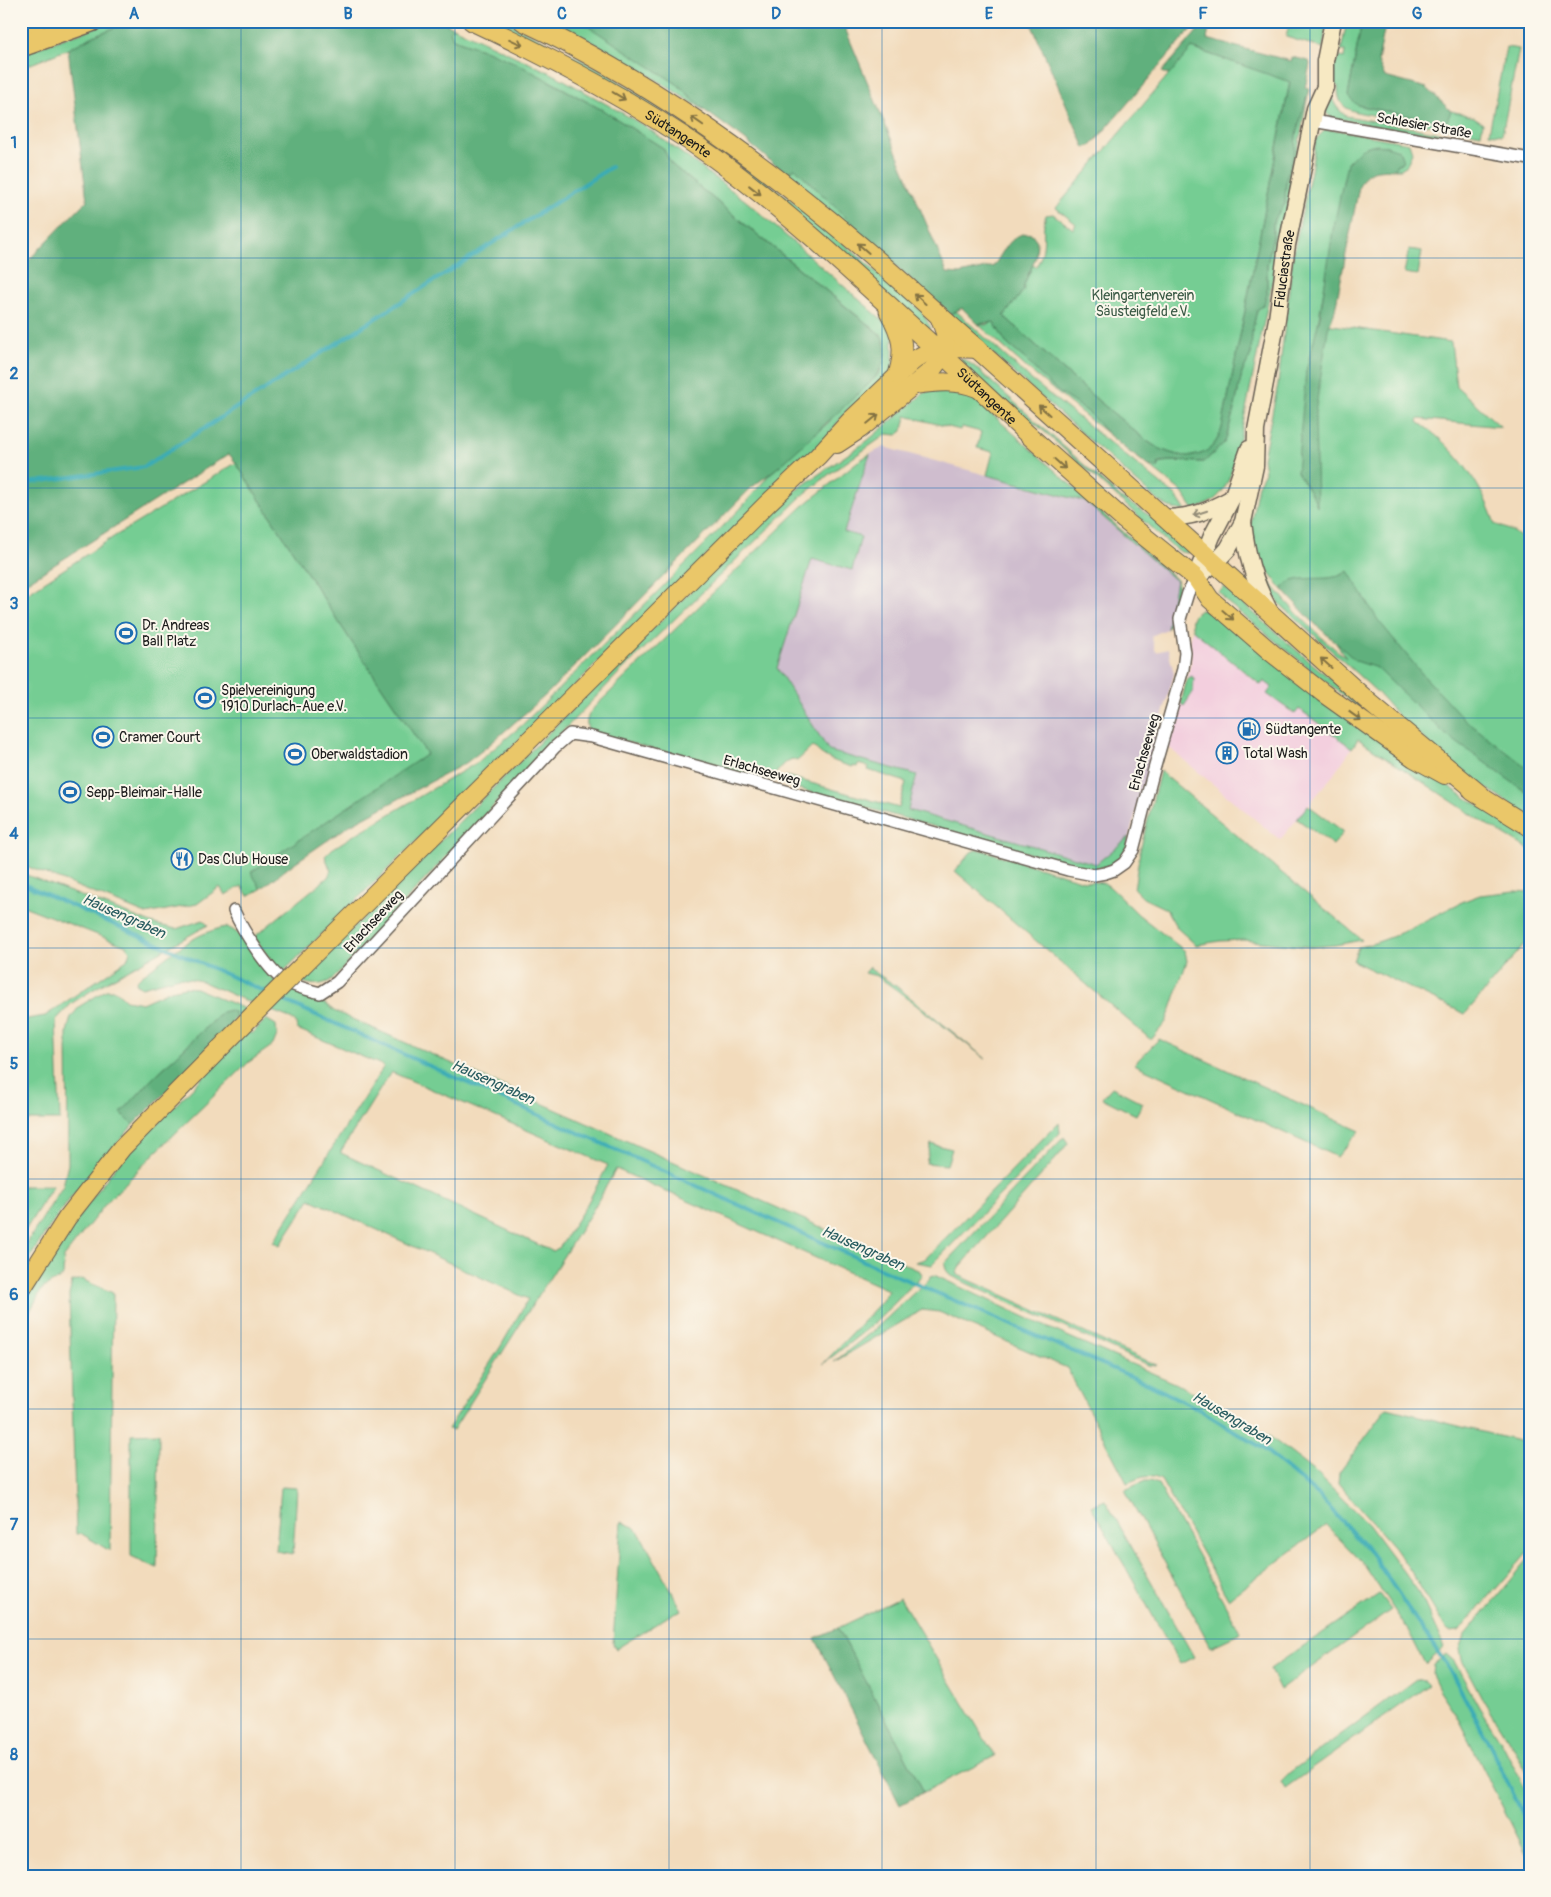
<svg xmlns="http://www.w3.org/2000/svg" width="1551" height="1897" font-family="Pangolin,sans-serif">
	<style>
		.built { fill: #f3cfde }
		.industrial { fill: #cfbdce }
		.green { fill: #75cd93; stroke: #487458; fill-rule: evenodd }
		.forest { fill: #60b07d; stroke: #3e664c }
		.lines { fill: none; stroke-linecap: round; stroke-linejoin: round }
		.stream { stroke: #3bacb6; stroke-width: 4 }
		.minor-casing { stroke: #675f54; stroke-width: 14 }
		.secondary-casing { stroke: #675f54; stroke-width: 19 }
		.primary-casing { stroke: #675f54; stroke-width: 20 }
		.trunk-casing { stroke: #675f54; stroke-width: 21 }
		.motorway-casing { stroke: #675f54; stroke-width: 24 }
		.minor { stroke: #fff; stroke-width: 11 }
		.secondary { stroke: #f7e9c3; stroke-width: 16 }
		.primary { stroke: #eac769; stroke-width: 18 }
		.trunk { stroke: #eac769; stroke-width: 19 }
		.motorway { stroke: #eac769; stroke-width: 21 }
		.primary-bridge-casing { stroke: #675f54; stroke-width: 20; stroke-linecap: butt }
		.primary-bridge { stroke: #eac769; stroke-width: 18 }
		.oneway { stroke: #837242 }
		.oneway2 { stroke: #948d78 }
		.grid { fill: none; stroke: #1f6fb2; stroke-width: 1; stroke-opacity: 0.55 }
		.labels { text-anchor: middle; stroke-width: 4; stroke-linejoin: round; paint-order: stroke }
		.street-label { font-size: 14px; fill: #1c1c1c; stroke: #fbf7ec }
		.park-label { font-size: 14px; fill: #3b5a46; stroke: #fbf7ec }
		.poi-label { font-size: 14px; fill: #1c1c1c; stroke: #fbf7ec; text-anchor: start }
		.water-label { font-size: 15px; font-style: italic; fill: #2a5d61; stroke: #fbf7ec }
		.neatline { fill: none; stroke: #1f6fb2; stroke-width: 2 }
		.grid-label { font-size: 16px; text-anchor: middle; font-weight: bold; fill: #1f6fb2 }
	</style>
	<rect width="100%" height="100%" fill="#fbf7ec"/>
	<filter id="ink" filterUnits="userSpaceOnUse"><feTurbulence type="fractalNoise" baseFrequency=".02" numOctaves="2"/><feDisplacementMap in="SourceGraphic" scale="10" xChannelSelector="R" yChannelSelector="G"/><feConvolveMatrix kernelMatrix="1 2 1 2 8 2 1 2 1" color-interpolation-filters="sRGB"/></filter>
	<filter id="wash" filterUnits="userSpaceOnUse"><feTurbulence type="fractalNoise" baseFrequency=".0096" numOctaves="4" result="noise"/><feDisplacementMap in="SourceGraphic" scale="20" xChannelSelector="R" yChannelSelector="G"/><feGaussianBlur stdDeviation="1.12" result="paint"/><feColorMatrix in="noise" values="0 0 0 0 0 0 0 0 0 0 0 0 0 0 0 0 0 1.4 0 .05"/><feComposite in="paint" operator="in"/></filter>
	<g filter="url(#wash)">
		<rect width="100%" height="100%" fill="#f2dbbc"/>
		<!-- built -->
		<path class="built" d="M1193,630L1260,685L1264,680L1273,687L1268,694L1294,714L1299,709L1352,748L1334,774L1280,840L1167,746L1181,703L1191,662L1190,635Z"/>
		<!-- industrial -->
		<path class="industrial" d="M884,447L1085,502L1176,581L1167,629L1151,636L1156,652L1168,649L1174,674L1129,837L1096,864L908,810L917,775L829,751L777,668L812,559L852,570L844,532L870,454Z"/>
		<!-- green -->
		<g class="green">
			<path d="M112,21H132L98,34L68,49L21,68V54Z"/>
			<path d="M490,21H505L601,70L714,142L816,219L922,312L931,328L927,330L822,237Z"/>
			<path d="M553,21H580L593,28L677,84L707,112L625,60Z"/>
			<path d="M1262,21H1327L1323,48L1286,37L1289,24L1286,23L1285,27Z"/>
			<path d="M1347,21H1362L1348,96L1357,105L1445,124L1451,111L1474,117L1483,123L1481,134L1361,113C1344,109 1338,105 1338,86L1330,83L1332,67L1340,57L1344,58L1345,51H1341Z"/>
			<path d="M453,27L557,76L645,126L746,201L886,323L893,332V370L872,392L848,409L827,437L281,974L254,937L328,877L331,871L325,856L332,849L351,837L478,762L521,726L650,599L741,508L769,475L792,454L829,422L834,415L873,380L880,372L882,363L885,342L881,335L671,164L663,148L604,111L546,79L482,49L453,39L450,31Z"/>
			<path d="M1506,47L1519,49L1502,135L1489,133Z"/>
			<path d="M1191,48L1290,81L1222,428C1214,455 1194,461 1168,452C1149,446 1134,430 1119,418C1079,385 1042,351 1004,316L1023,291L1025,282L1033,265L1036,267C1049,245 1040,234 1046,215L1053,214L1073,229L1076,224L1056,208Z"/>
			<path d="M1309,89L1285,220L1238,448C1233,465 1230,487 1215,499C1209,504 1201,507 1194,510L1181,491L1149,466L1158,468L1159,463L1170,461L1204,462L1225,442L1235,406L1242,373L1251,354L1252,332L1257,310L1264,304L1267,294V265L1273,236V225L1274,219L1285,204L1286,179L1295,150L1296,135Z"/>
			<path d="M1326,92L1331,93C1333,103 1337,109 1346,116L1479,140L1478,144L1333,118C1321,112 1324,104 1326,92Z"/>
			<path d="M1325,130H1337L1409,143L1412,152L1407,165L1401,169H1395L1396,165L1401,163L1387,146L1372,145L1344,177L1318,323L1451,342L1456,386L1501,427L1419,419L1418,422C1454,446 1481,482 1495,524L1514,532L1530,545V818L1455,766L1401,719L1378,693L1281,605L1261,580L1256,563C1279,597 1313,632 1346,658L1294,581L1285,585L1283,590L1256,556L1250,528L1258,485L1265,472L1263,458L1278,384L1293,255L1311,171L1316,139Z"/>
			<path d="M795,168L901,271L787,175Z"/>
			<path d="M1409,249L1422,251L1418,275L1404,273Z"/>
			<path d="M956,311L1029,378L1176,496L1186,511L1173,509L1158,501L949,315Z"/>
			<path d="M994,322L1006,343L1024,358L1060,393L1088,412L1109,435L1029,370L978,324L985,325Z"/>
			<path d="M960,359H963L974,366L1121,498L1152,517L1188,551V553L1181,552L1169,544L1037,425L1003,403L960,361Z"/>
			<path d="M938,388L964,392L974,398L1177,580C1180,588 1172,622 1167,629L1176,581L1086,502L987,475L993,452L977,448L981,432L962,427L960,430L906,416L903,430L897,435L887,434L832,472L802,496L619,673L557,737L332,980C322,985 314,986 302,982L319,962L769,513L799,488L867,441L924,393Z"/>
			<path d="M870,454L844,532L861,537L852,570L812,559L777,668L829,751L917,775L908,810L1096,864L1129,837C1124,866 1100,872 1075,866L785,785L783,780L786,776L899,808L906,782L868,770L869,767L858,764L857,767L853,766L852,767C837,762 824,759 813,746L797,761L792,759C780,763 778,778 763,779L589,732C581,716 596,706 606,696L802,507L857,462Z"/>
			<path d="M236,463L351,641L427,754L258,883L261,889L248,896L242,886L225,895L220,887L197,904L146,914L26,866L21,862V597L115,536Z"/>
			<path d="M1224,587L1295,649L1404,740L1376,722L1228,603L1219,592Z"/>
			<path d="M1201,610L1209,612L1212,610L1388,746L1465,797L1530,836V850L1486,824L1358,739L1352,748L1299,709L1295,714L1267,694L1272,687L1264,681L1261,685L1193,630C1190,621 1191,614 1201,610Z"/>
			<path d="M1192,676L1194,679L1193,692L1184,706L1181,703L1187,679Z"/>
			<path d="M1160,771L1362,940L1335,945L1311,947L1243,940L1220,941L1196,945L1177,928L1166,909L1143,898L1134,889L1140,851Z"/>
			<path d="M1308,805L1344,832L1333,845L1297,819Z"/>
			<path d="M976,850H982L1084,881L1104,883L1110,887L1139,915L1185,951L1187,961L1171,1009L1166,1022L1151,1040L955,871L971,852Z"/>
			<path d="M21,873L154,924L176,929L203,920L208,925L94,989L72,1003L56,1020L60,1120H21V1020L45,1016L127,960L130,951L126,946L21,905Z"/>
			<path d="M1515,891L1530,892V938L1465,1014L1353,961L1358,947L1375,943L1394,936L1464,901L1480,895Z"/>
			<path d="M226,927C245,932 254,959 267,973C279,987 298,990 315,997C322,1001 328,1006 334,1011L920,1271L922,1275L876,1322L823,1364L881,1302L888,1292V1290L616,1169L591,1213L453,1430L448,1429L501,1346L528,1299L310,1199L280,1245L273,1242L384,1066L297,1029L296,1023L290,1018L251,1003L201,981L180,977L142,987L137,985L136,981L141,976C168,957 192,933 226,927ZM391,1072L608,1165L587,1204L559,1248L552,1251L341,1153V1151Z"/>
			<path d="M870,967V969L896,986L986,1059L898,991L877,976L865,973Z"/>
			<path d="M185,987L196,988L245,1009L236,1018L234,1012H222L152,1079L122,1113L133,1125L72,1196L46,1232L21,1272V1252L63,1186L68,1164L67,1032L71,1017L80,1006L106,990H115L126,1000L142,1003L171,990Z"/>
			<path d="M266,1019L276,1025L277,1035L273,1045L249,1062L156,1152L107,1202L64,1257L63,1276L42,1289L21,1328V1305L48,1258L116,1166L248,1031L252,1034Z"/>
			<path d="M1159,1039L1360,1131L1337,1157L1134,1064Z"/>
			<path d="M1112,1087L1143,1103L1136,1115L1102,1098Z"/>
			<path d="M1059,1122L1060,1133L932,1265L915,1262L925,1259Z"/>
			<path d="M1064,1137L1068,1143L1060,1154L959,1268L956,1274L1151,1363L1157,1365L1156,1366L1148,1365L966,1283C957,1278 944,1275 945,1263Z"/>
			<path d="M931,1144L952,1149L947,1165L926,1163Z"/>
			<path d="M21,1186H53L21,1237Z"/>
			<path d="M934,1275L1051,1329L1175,1383L1207,1399L1269,1436L1313,1470L1368,1524L1420,1594L1444,1647L1425,1664L1409,1632L1362,1562L1326,1525L1228,1599L1161,1480C1148,1473 1140,1478 1127,1483L1067,1368L939,1312L922,1310L834,1362L874,1330L917,1290H919L930,1278L929,1277Z"/>
			<path d="M81,1279L113,1293L110,1551L82,1534H76L69,1295L72,1282Z"/>
			<path d="M1387,1408L1530,1444V1550L1459,1631L1449,1632L1446,1629L1410,1570L1394,1547L1338,1483L1339,1473Z"/>
			<path d="M159,1433L157,1568L131,1556V1434Z"/>
			<path d="M1145,1481H1150L1158,1484L1235,1622L1240,1632L1239,1634L1211,1647L1125,1490Z"/>
			<path d="M281,1487L297,1488L293,1554L276,1551Z"/>
			<path d="M1105,1500L1194,1657L1180,1664L1091,1506Z"/>
			<path d="M621,1522L634,1527L640,1534L682,1610L672,1614L616,1649L613,1644Z"/>
			<path d="M1530,1557V1781L1514,1749L1482,1698L1462,1660L1460,1649L1465,1636Z"/>
			<path d="M1379,1594L1391,1610L1280,1690L1270,1669Z"/>
			<path d="M900,1598L995,1756L924,1792L838,1628Z"/>
			<path d="M1446,1654L1454,1661L1479,1707L1502,1743L1530,1798V1861L1455,1713L1439,1689L1432,1674L1433,1665Z"/>
			<path d="M1416,1679L1425,1681L1429,1685L1285,1788L1281,1781L1289,1773Z"/>
		</g>
		<!-- forest -->
		<g class="forest">
			<path d="M132,21H441L453,27L450,31L453,39L482,49L516,63L604,111L663,148L671,164L857,316C876,331 891,337 883,363C880,370 878,374 873,380L781,465L751,488L547,694L489,745L466,763L350,825L293,864L261,889L251,872L427,754L351,641L236,463L229,454L21,586V268L87,200L68,49L98,34Z"/>
			<path d="M580,21H842L947,273L960,274L994,266C1002,253 1014,229 1032,234L1037,241L1036,257L1025,282L1023,291L1004,316C1042,351 1079,385 1119,418C1134,430 1149,446 1168,452C1194,461 1214,455 1222,428L1290,82L1192,48L1169,75L1162,72L1200,28L1209,29L1207,39L1291,61L1292,57L1309,61L1310,64L1305,88L1309,89L1296,135L1295,150L1286,179L1285,204L1274,219L1273,225V236L1267,265V294L1264,304L1257,310L1252,332L1251,354L1242,373L1235,406L1225,442L1204,462L1170,461L1159,462L1158,468L1149,466L1128,451L1109,435L1088,412L1060,393L1047,382L1024,358L1006,343L994,322L978,324L962,308L949,315L901,271L795,168L787,175L744,139L707,112L677,84Z"/>
			<path d="M1030,21H1198L1092,145L1085,148Z"/>
			<path d="M1362,21H1386L1378,61L1385,77L1427,88L1451,111L1446,124L1357,105L1348,96Z"/>
			<path d="M1372,145L1387,146L1399,150L1403,161L1396,165L1395,169C1376,170 1366,168 1359,187L1335,310L1328,329L1315,413L1317,507L1315,500L1297,472L1306,371L1320,316L1333,230L1347,163L1362,148Z"/>
			<path d="M1348,571L1378,620L1423,675L1464,719L1530,770V795L1445,734L1377,668L1356,661L1313,622L1283,590L1285,585C1303,572 1330,585 1348,571Z"/>
			<path d="M230,1010L234,1012L236,1018L230,1024L232,1026L133,1125L121,1113L152,1079L222,1012Z"/>
			<path d="M838,1628L924,1792L900,1805L815,1638Z"/>
		</g>
		<g class="lines">
			<!-- stream -->
			<g class="stream">
				<path d="M21,484L144,467L611,167"/>
				<path d="M21,883L268,993"/>
				<path d="M276,997L895,1275L1144,1382L1197,1408L1264,1449L1319,1496L1371,1553L1450,1670L1486,1737L1530,1829"/>
			</g>
		</g>
	</g>
	<g filter="url(#ink)">
		<g class="lines">
			<!-- minor casing -->
			<g class="minor-casing">
				<g id="minor">
					<path d="M1313,121L1530,159"/>
					<path d="M234,911C242,929 269,973 286,982C296,987 309,990 320,993L337,982L555,747L570,734L592,737L1068,870L1094,875L1105,873L1114,870L1124,863L1133,850L1153,773L1183,669L1185,653L1180,619L1188,593L1196,578"/>
				</g>
			</g>
			<!-- secondary casing -->
			<g class="secondary-casing">
				<g id="secondary">
					<path d="M1165,518C1194,517 1206,512 1232,498"/>
					<path d="M1243,522C1247,557 1253,579 1269,610"/>
					<path d="M1200,566L1212,536L1232,498L1249,449"/>
					<path id="s1" d="M1196,578L1215,563L1228,549L1243,522L1255,466L1256,430L1277,319L1287,245L1315,109L1325,87V61L1333,21"/>
				</g>
			</g>
			<!-- primary casing -->
			<g class="primary-casing">
				<g id="primary">
					<path d="M914,385C937,382 956,380 977,388"/>
					<path id="s2" d="M837,444L860,429L932,370L943,355L1024,431L1124,520L1196,578L1210,599L1272,653L1323,693L1414,758L1445,775"/>
					<path d="M1472,791L1530,827"/>
					<path d="M302,966L768,503L818,456L849,422L912,362C934,344 950,348 977,349L1369,702L1482,796"/>
					<path d="M21,1290L67,1218L122,1148L246,1022"/>
				</g>
			</g>
			<!-- trunk casing -->
			<g class="trunk-casing">
				<g id="trunk">
					<path id="s3" d="M472,21C557,61 639,104 716,159C795,217 870,289 943,355L946,334L940,317"/>
					<path d="M523,21C645,78 755,157 858,244C899,278 937,315 977,349"/>
					<path d="M889,311C902,335 906,349 898,375"/>
				</g>
			</g>
			<!-- motorway casing -->
			<g class="motorway-casing">
				<g id="motorway">
					<path d="M21,28L35,21"/>
					<path d="M21,46L91,21"/>
				</g>
			</g>
			<!-- minor -->
			<use href="#minor" class="minor"/>
			<!-- secondary -->
			<use href="#secondary" class="secondary"/>
			<!-- primary -->
			<use href="#primary" class="primary"/>
			<!-- trunk -->
			<use href="#trunk" class="trunk"/>
			<!-- motorway -->
			<use href="#motorway" class="motorway"/>
			<!-- primary-bridge casing -->
			<g class="primary-bridge-casing">
				<path id="primary-bridge" d="M246,1022L302,966"/>
			</g>
			<!-- primary-bridge -->
			<use href="#primary-bridge" class="primary-bridge"/>
		</g>
		<!-- one-way arrows -->
		<defs><path id="oneway-shaft" d="M-6 0H5M1.5-3L5.5 0L1.5 3" fill="none" stroke-width="1.6" stroke-linecap="round" stroke-linejoin="round" transform="scale(1.25)"/></defs>
		<g class="oneway">
			<use href="#oneway-shaft" transform="translate(516 42) rotate(25)"/>
			<use href="#oneway-shaft" transform="translate(619 96) rotate(31)"/>
			<use href="#oneway-shaft" transform="translate(697 121) rotate(-145)"/>
			<use href="#oneway-shaft" transform="translate(755 190) rotate(38)"/>
			<use href="#oneway-shaft" transform="translate(863 248) rotate(-139)"/>
			<use href="#oneway-shaft" transform="translate(920 299) rotate(-138)"/>
			<use href="#oneway-shaft" transform="translate(1044 410) rotate(-138)"/>
			<use href="#oneway-shaft" transform="translate(873 419) rotate(-39)"/>
			<use href="#oneway-shaft" transform="translate(1060 464) rotate(42)"/>
			<use href="#oneway-shaft" transform="translate(1228 615) rotate(41)"/>
			<use href="#oneway-shaft" transform="translate(1326 663) rotate(-138)"/>
			<use href="#oneway-shaft" transform="translate(1355 716) rotate(36)"/>
		</g>
		<use class="oneway2" href="#oneway-shaft" transform="translate(1200 513) rotate(162)"/>
	</g>
	<!-- grid -->
	<path class="grid" d="M241,21V1876M455,21V1876M669,21V1876M882,21V1876M1096,21V1876M1310,21V1876M21,258H1530M21,488H1530M21,718H1530M21,948H1530M21,1179H1530M21,1409H1530M21,1639H1530"/>
	<!-- icons -->
	<defs>
		<g id="stadium-ring" transform="scale(1.125)"><circle r="9.5" fill="#fbf7ec" stroke="#1f6fb2" stroke-width="1.5"/><path d="M0-5a6.5 5 0 1 0 0 10a6.5 5 0 1 0 0-10ZM-3.5-1.8h7v3.6h-7Z" fill="#1f6fb2"/></g>
		<g id="fuel-ring" transform="scale(1.125)"><circle r="9.5" fill="#fbf7ec" stroke="#1f6fb2" stroke-width="1.5"/><path d="M-5.5-6h7V0h2V4h1.3V-2.5L3-4.5l.8-.8L6-3V5H2.5V1h-1V6h-7ZM-4.2-4.7v3.2H.2V-4.7Z" fill="#1f6fb2"/></g>
		<g id="building-ring" transform="scale(1.125)"><circle r="9.5" fill="#fbf7ec" stroke="#1f6fb2" stroke-width="1.5"/><path d="M-4-6H4V6H1V3H-1V6H-4ZM-2.5-4.3h1.7v1.8h-1.7ZM.8-4.3h1.7v1.8H.8ZM-2.5-1h1.7V.8h-1.7ZM.8-1h1.7V.8H.8Z" fill="#1f6fb2"/></g>
		<g id="restaurant-ring" transform="scale(1.125)"><circle r="9.5" fill="#fbf7ec" stroke="#1f6fb2" stroke-width="1.5"/><path d="M-5-6h1v4h1v-4h1v4h1v-4h1v5L-1.5 .5V6h-2V.5L-5-1ZM5-6V6H3V1.5H1.5Q1.5-4 5-6Z" fill="#1f6fb2"/></g>
	</defs>
	<g fill-rule="evenodd">
		<use href="#stadium-ring" x="126" y="633"/>
		<use href="#stadium-ring" x="205" y="698"/>
		<use href="#fuel-ring" x="1249" y="729"/>
		<use href="#stadium-ring" x="103" y="737"/>
		<use href="#building-ring" x="1227" y="753"/>
		<use href="#stadium-ring" x="295" y="754"/>
		<use href="#stadium-ring" x="70" y="792"/>
		<use href="#restaurant-ring" x="182" y="859"/>
	</g>
	<g class="labels">
		<!-- street labels -->
		<g class="street-label">
			<text transform="translate(1424 125) rotate(10)" y="5">Schlesier Straße</text>
			<text dy="5" stroke="none"><textPath href="#s3" startOffset="235">Südtangente</textPath></text>
			<text dy="5" stroke="none"><textPath href="#s1" startOffset="331">Fiduciastraße</textPath></text>
			<text dy="5" stroke="none"><textPath href="#s2" startOffset="199">Südtangente</textPath></text>
			<text transform="translate(1144 752) rotate(-74)" y="5">Erlachseeweg</text>
			<text transform="translate(762 770) rotate(16)" y="5">Erlachseeweg</text>
			<text transform="translate(373 921) rotate(-47)" y="5">Erlachseeweg</text>
		</g>
		<!-- park labels -->
		<g class="park-label">
			<text x="1143" y="300">Kleingartenverein<tspan x="1143" dy="16">Säusteigfeld e.V.</tspan></text>
		</g>
		<!-- poi labels -->
		<g class="poi-label">
			<text x="142" y="630">Dr. Andreas<tspan x="142" dy="16">Ball Platz</tspan></text>
			<text x="221" y="695">Spielvereinigung<tspan x="221" dy="16">1910 Durlach-Aue e.V.</tspan></text>
			<text x="1265" y="734">Südtangente</text>
			<text x="119" y="742">Cramer Court</text>
			<text x="1243" y="758">Total Wash</text>
			<text x="311" y="759">Oberwaldstadion</text>
			<text x="86" y="797">Sepp-Bleimair-Halle</text>
			<text x="198" y="864">Das Club House</text>
		</g>
		<!-- water labels -->
		<g class="water-label">
			<text transform="translate(124 916) rotate(24)" y="5">Hausengraben</text>
			<text transform="translate(493 1082) rotate(24)" y="5">Hausengraben</text>
			<text transform="translate(863 1248) rotate(24)" y="5">Hausengraben</text>
			<text transform="translate(1232 1418) rotate(31)" y="5">Hausengraben</text>
		</g>
	</g>
	<!-- margin -->
	<rect width="1551" height="1897" fill="none" stroke="#fbf7ec" stroke-width="55"/>
	<rect x="28" y="28" width="1496" height="1842" class="neatline"/>
	<g class="grid-label">
		<text x="134" y="19">A</text>
		<text x="348" y="19">B</text>
		<text x="562" y="19">C</text>
		<text x="776" y="19">D</text>
		<text x="989" y="19">E</text>
		<text x="1203" y="19">F</text>
		<text x="1417" y="19">G</text>
		<text x="14" y="148">1</text>
		<text x="14" y="379">2</text>
		<text x="14" y="609">3</text>
		<text x="14" y="839">4</text>
		<text x="14" y="1069">5</text>
		<text x="14" y="1300">6</text>
		<text x="14" y="1530">7</text>
		<text x="14" y="1760">8</text>
	</g>
</svg>
